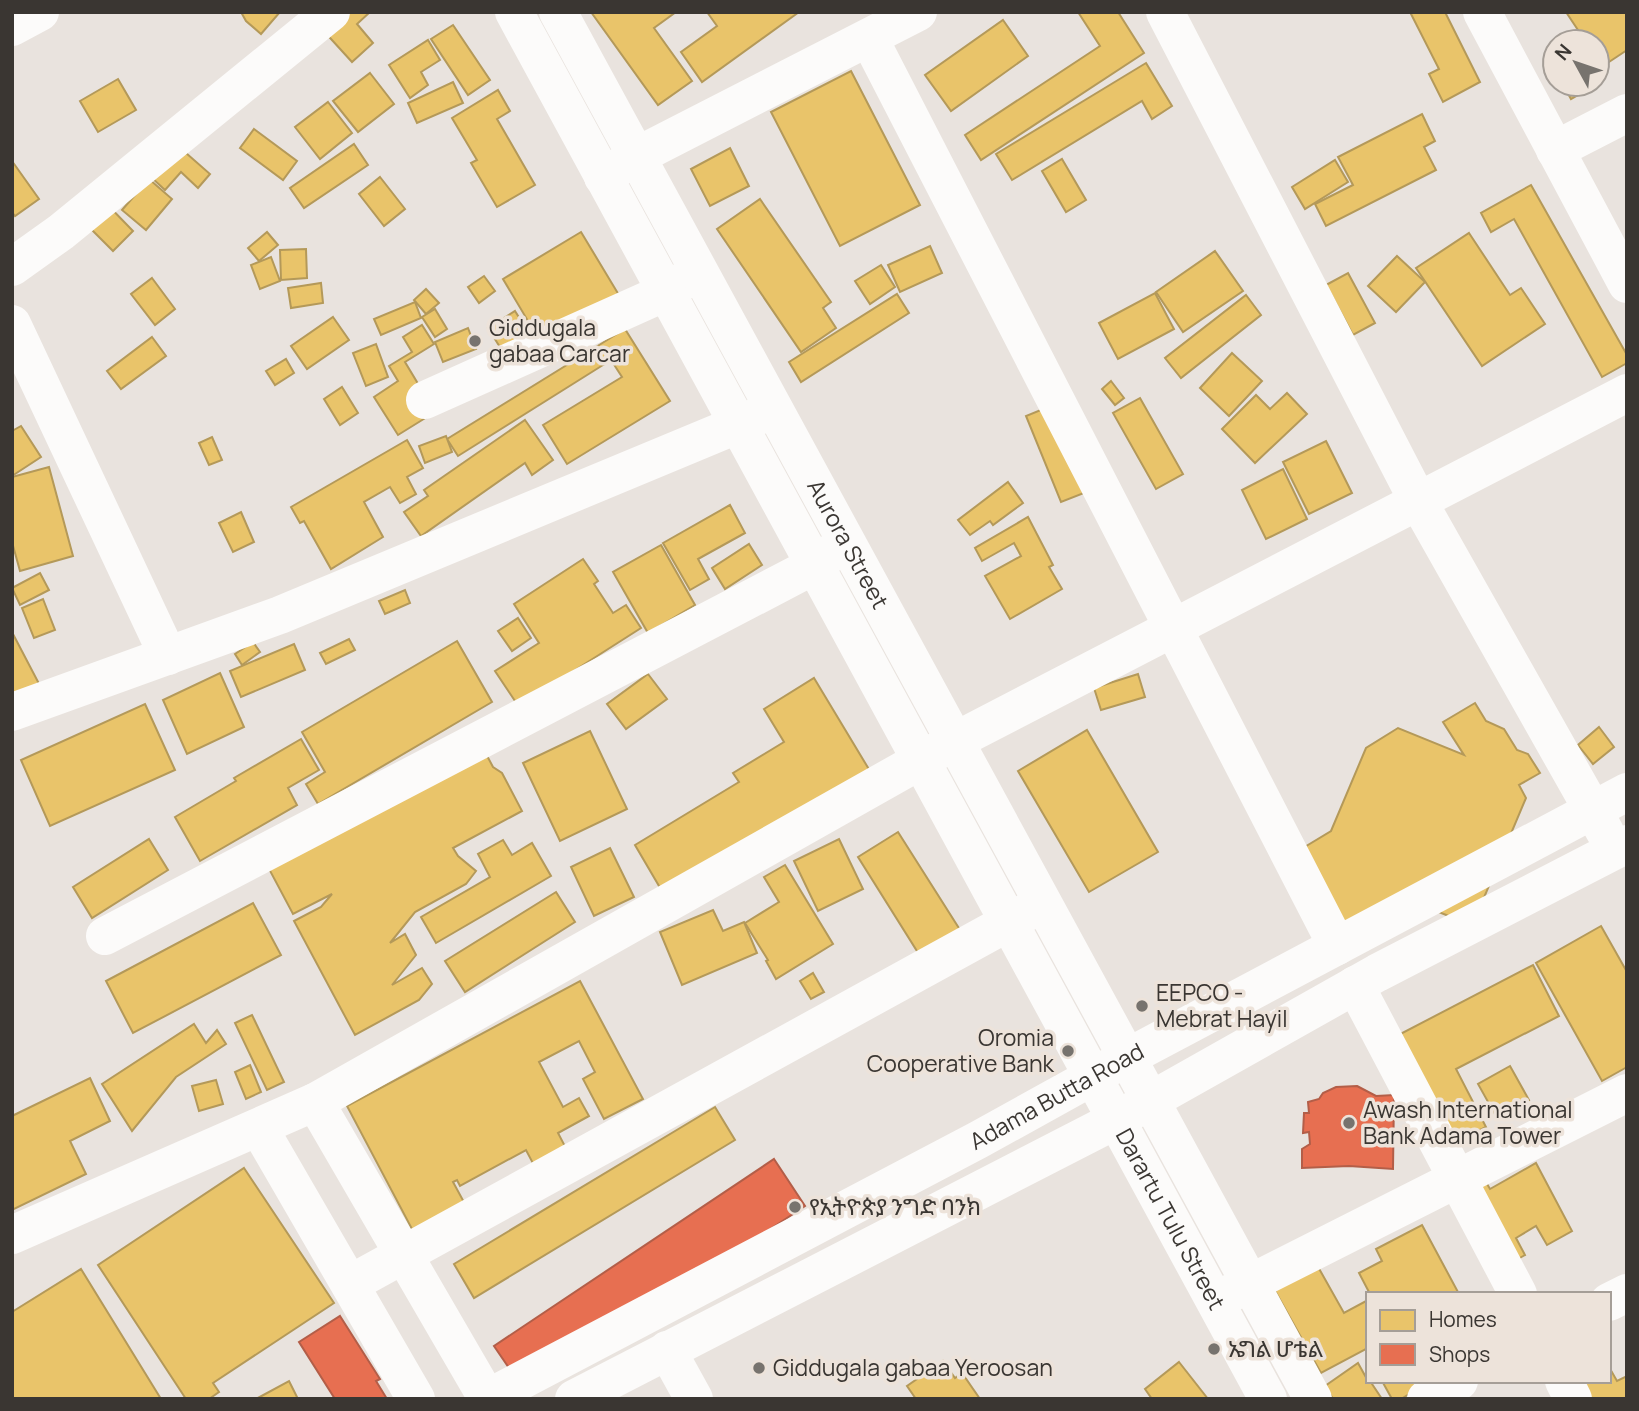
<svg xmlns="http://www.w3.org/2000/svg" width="1639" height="1411" font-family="Manrope,'Noto Sans Ethiopic',sans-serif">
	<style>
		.homes { fill: #e9c46a; stroke: #b49959; stroke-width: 2 }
		.shops { fill: #e76f51; stroke: #b35e48; stroke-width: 2 }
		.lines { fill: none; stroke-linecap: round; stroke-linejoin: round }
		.minor { stroke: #fcfbfa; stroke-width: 38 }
		.major { stroke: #fcfbfa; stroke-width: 38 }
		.poi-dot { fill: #77736e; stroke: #ede3da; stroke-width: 2.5 }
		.labels { text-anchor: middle; stroke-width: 7; stroke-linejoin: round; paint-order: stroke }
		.poi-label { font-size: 23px; fill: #3a3632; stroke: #ede3da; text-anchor: start }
		.street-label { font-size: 23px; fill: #3a3632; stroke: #ede3da }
	</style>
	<rect width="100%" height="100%" fill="#e9e3de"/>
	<!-- homes -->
	<g class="homes">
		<path d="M241,12H280L261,34L246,21Z"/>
		<path d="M338,12H370L357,24L373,43L352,62L321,28Z"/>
		<path d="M591,12H676L654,28L692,81L658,105Z"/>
		<path d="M707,12H799L702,82L681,52L717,26Z"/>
		<path d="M1078,12H1118L1144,53L981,160L965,135L1100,46Z"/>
		<path d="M1410,12H1445L1480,82L1443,102L1429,74L1439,69Z"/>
		<path d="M1566,12H1627V50L1603,66L1597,58V42H1586Z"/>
		<path d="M1003,20L1028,56L951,111L925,75Z"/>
		<path d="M453,25L490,80L468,95L431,39Z"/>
		<path d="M428,40L440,60L421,72L428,85L410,98L389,65Z"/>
		<path d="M1146,63L1172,106L1152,119L1142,101L1012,180L996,154Z"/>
		<path d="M851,71L920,205L840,246L771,112Z"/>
		<path d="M370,73L394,104L358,132L333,101Z"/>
		<path d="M118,79L136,110L98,132L80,101Z"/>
		<path d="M453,82L463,103L417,123L408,103Z"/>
		<path d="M1563,84H1597L1571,99Z"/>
		<path d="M498,90L510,111L497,119L535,185L497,207L471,163L477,160L452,118Z"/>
		<path d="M328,102L352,133L320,159L295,127Z"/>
		<path d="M1422,114L1435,141L1424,147L1436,170L1326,226L1315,204L1353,185L1338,157Z"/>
		<path d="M254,129L297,161L283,180L240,148Z"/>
		<path d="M354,144L368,165L304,208L290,188Z"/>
		<path d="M178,146L210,174L198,188L181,172L165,190L151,177Z"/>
		<path d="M730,148L749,186L710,206L691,169Z"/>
		<path d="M1062,159L1086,200L1066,212L1042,171Z"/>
		<path d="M1335,160L1348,182L1305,209L1292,187Z"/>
		<path d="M12,161L39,199L15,216L12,212Z"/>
		<path d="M380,177L405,209L384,226L359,194Z"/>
		<path d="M149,179L172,199L146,230L122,210Z"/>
		<path d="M1531,185L1627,355V363L1602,377L1514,219L1491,232L1481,213Z"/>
		<path d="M99,196L133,231L113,251L78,216Z"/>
		<path d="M760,199L831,302L823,308L836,328L801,352L717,229Z"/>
		<path d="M267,232L278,245L259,261L248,248Z"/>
		<path d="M581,232L631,315L550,358L503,279Z"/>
		<path d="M1469,233L1510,295L1521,288L1545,324L1482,366L1416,268Z"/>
		<path d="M930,246L942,273L900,292L888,265Z"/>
		<path d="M306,249L307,278L281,280L280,250Z"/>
		<path d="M1215,251L1243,291L1183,332L1156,292Z"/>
		<path d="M1397,256L1425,282L1396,312L1368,286Z"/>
		<path d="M271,257L280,281L260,289L251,265Z"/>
		<path d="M881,265L895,287L870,304L855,281Z"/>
		<path d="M1348,273L1375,323L1353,335L1326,285Z"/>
		<path d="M484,276L495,291L479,303L468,287Z"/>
		<path d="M152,278L175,309L155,325L131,294Z"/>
		<path d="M321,283L323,303L291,308L288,288Z"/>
		<path d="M426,289L439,303L426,314L414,300Z"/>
		<path d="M1155,293L1174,329L1118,359L1099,323Z"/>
		<path d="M897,294L909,313L801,382L789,362Z"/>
		<path d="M1246,295L1261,315L1181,378L1165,358Z"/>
		<path d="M415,302L421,318L381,335L374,319Z"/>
		<path d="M435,309L447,329L435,337L422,317Z"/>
		<path d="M515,311L540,351L513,368L488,328Z"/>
		<path d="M333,317L349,340L307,369L291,346Z"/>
		<path d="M422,325L434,344L405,362L435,412L398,435L374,397L398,381L389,366L412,352L403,337Z"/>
		<path d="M468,328L476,349L443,362L435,342Z"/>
		<path d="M625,329L670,401L567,464L543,425L622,377L611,360L458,456L447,439Z"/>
		<path d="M152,337L166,356L121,389L107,371Z"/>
		<path d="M376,344L388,377L366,386L353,353Z"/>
		<path d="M1232,353L1262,381L1229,416L1200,388Z"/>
		<path d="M286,359L294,373L275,385L266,371Z"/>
		<path d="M1111,381L1124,398L1115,405L1102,389Z"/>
		<path d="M342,387L358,413L340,425L324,399Z"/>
		<path d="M1287,393L1307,414L1255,463L1222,429L1256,395L1270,409Z"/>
		<path d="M1140,398L1183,474L1156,489L1113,413Z"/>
		<path d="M1048,407L1084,493L1061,502L1026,416Z"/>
		<path d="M525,420L553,460L532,475L525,463L421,536L404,512L428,496L424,490Z"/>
		<path d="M21,426L41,457L12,476V431Z"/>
		<path d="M446,436L452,452L425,463L419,446Z"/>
		<path d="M212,437L222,460L209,465L199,443Z"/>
		<path d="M407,440L423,468L407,477L416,494L400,503L390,487L364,502L383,537L331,569L304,521L300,523L291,507Z"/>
		<path d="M1326,441L1352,493L1309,514L1283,462Z"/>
		<path d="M49,467L73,556L20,571L12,542V477Z"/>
		<path d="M1283,469L1307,519L1266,539L1242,490Z"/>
		<path d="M1008,482L1023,503L993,525L990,521L970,535L958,520Z"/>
		<path d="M730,505L745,533L698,559L709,579L690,590L663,543Z"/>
		<path d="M241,512L254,542L233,552L219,523Z"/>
		<path d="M1028,517L1053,565L1049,567L1062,589L1010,619L985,576L1021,556L1014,543L982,561L975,548Z"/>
		<path d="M749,544L762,565L725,589L712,568Z"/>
		<path d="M661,545L695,605L648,633L613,572Z"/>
		<path d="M583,559L598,581L594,584L613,613L626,605L641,628L558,681L517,704L495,671L539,643L514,604Z"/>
		<path d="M40,573L49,590L20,605L12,588Z"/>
		<path d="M405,590L410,603L385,614L379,601Z"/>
		<path d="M43,599L55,630L34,638L22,608Z"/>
		<path d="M518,618L531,638L512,651L498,631Z"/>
		<path d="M13,634L47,699L12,717Z"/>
		<path d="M349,639L355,650L326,664L320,653Z"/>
		<path d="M457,641L492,702L318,804L306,784L325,772L302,732Z"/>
		<path d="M253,642L260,652L242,665L235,654Z"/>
		<path d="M294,644L305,670L241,697L230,671Z"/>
		<path d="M220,673L244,727L187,754L163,700Z"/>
		<path d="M648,674L667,699L626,729L607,704Z"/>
		<path d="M1138,674L1145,697L1101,710L1094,688Z"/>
		<path d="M814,678L870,771L669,903L635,845L739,782L733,773L784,742L764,709Z"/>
		<path d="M1475,703L1486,721L1504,729L1517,750L1528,754L1540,773L1519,785L1526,798L1480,907L1476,927L1424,906L1353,928L1333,921L1293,854L1331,831L1366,748L1398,728L1464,755L1443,722Z"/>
		<path d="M145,704L175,770L50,826L21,760Z"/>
		<path d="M1599,727L1614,747L1593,764L1578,745Z"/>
		<path d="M1087,730L1158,852L1089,892L1018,771Z"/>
		<path d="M590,731L627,809L560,841L523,763Z"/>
		<path d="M301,739L319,770L288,788L297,805L200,861L175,817L236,781L234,778Z"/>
		<path d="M484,750L493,767L502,773L522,811L453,848L458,856L476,871L466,884L415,912L390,943L405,934L416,955L392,985L422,968L432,984L419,1000L355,1035L294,921L321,907L332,894L293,914L268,867Z"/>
		<path d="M898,832L962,933L922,959L858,857Z"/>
		<path d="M149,839L168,870L92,918L73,887Z"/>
		<path d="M839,839L863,889L818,911L794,861Z"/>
		<path d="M503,840L512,855L532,843L551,876L436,943L421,917L490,877L478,854Z"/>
		<path d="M610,848L634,897L594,916L571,867Z"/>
		<path d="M785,865L833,944L776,979L766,961L768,960L745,923L779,902L764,877Z"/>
		<path d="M556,892L575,922L465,992L445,961Z"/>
		<path d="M253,903L281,955L133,1033L106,981Z"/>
		<path d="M713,910L723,931L744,922L757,953L682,985L660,932Z"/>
		<path d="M1601,926L1627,972V1067L1602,1081L1536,963Z"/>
		<path d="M1533,965L1559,1016L1456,1069L1486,1127L1441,1150L1385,1042Z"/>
		<path d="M813,973L824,992L811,999L800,981Z"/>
		<path d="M580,981L643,1099L604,1119L583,1079L595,1072L579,1041L539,1062L563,1107L579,1098L589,1116L558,1133L569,1154L537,1171L526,1150L460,1186L457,1180L453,1182L465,1204L413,1231L347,1106Z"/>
		<path d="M252,1015L284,1082L267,1090L235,1023Z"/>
		<path d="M194,1024L206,1043L217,1030L226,1044L176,1077L132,1131L102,1084Z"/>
		<path d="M250,1065L261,1092L246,1099L235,1072Z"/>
		<path d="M1510,1066L1529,1100L1497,1118L1478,1084Z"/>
		<path d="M90,1078L110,1121L70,1141L86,1174L12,1210V1116Z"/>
		<path d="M216,1080L223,1104L199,1111L192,1086Z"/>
		<path d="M715,1107L735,1140L474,1298L454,1264Z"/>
		<path d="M1536,1163L1572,1231L1547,1245L1536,1226L1516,1238L1525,1255L1502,1268L1460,1190L1483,1177L1490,1189Z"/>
		<path d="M244,1168L334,1303L213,1383L219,1392L209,1399H186L98,1265Z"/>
		<path d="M1422,1225L1459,1294H1370L1359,1273L1382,1261L1376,1249Z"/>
		<path d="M1317,1265L1344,1313L1368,1300V1348L1321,1373L1274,1289Z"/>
		<path d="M81,1269L161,1399H12V1312Z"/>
		<path d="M943,1361L955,1378L962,1373L980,1399H916L907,1386Z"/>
		<path d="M1179,1362L1208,1399H1152L1145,1389Z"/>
		<path d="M1358,1363L1368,1381H1370L1382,1399H1333L1325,1386Z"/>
		<path d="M1609,1367L1617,1381L1627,1376V1397L1623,1399H1573L1564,1381H1609Z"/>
		<path d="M289,1381L298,1399H256Z"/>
		<path d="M1382,1381H1422L1424,1385L1401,1399H1392Z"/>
	</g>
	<!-- shops -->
	<g class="shops">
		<path d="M1357,1086L1376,1096L1394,1095L1393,1169L1349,1166L1302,1168V1149L1310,1144L1309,1132L1303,1133L1304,1113H1309L1308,1102L1319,1099L1323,1093L1336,1087Z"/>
		<path d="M774,1159L805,1206L526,1393L494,1346Z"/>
		<path d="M340,1316L380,1379L376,1381L387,1399H335L299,1342Z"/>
	</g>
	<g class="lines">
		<!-- minor -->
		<g class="minor">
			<path d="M1165,12L1418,501L1605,832"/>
			<path d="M1482,12L1627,284"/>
			<path d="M12,27L40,12"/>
			<path d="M869,38L1337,946"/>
			<path d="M1555,150L1627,113"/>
			<path d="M603,177L637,156L918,12"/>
			<path d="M12,267L61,232L331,12"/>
			<path d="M12,324L168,656"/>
			<path d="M425,400L666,292L694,274"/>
			<path d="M12,712L280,615L768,412"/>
			<path d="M105,936L815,565L842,545"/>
			<path d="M1355,985L1518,1294"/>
			<path d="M315,1102L487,1398"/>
			<path d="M259,1128L416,1399"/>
			<path d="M12,1235L315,1102L955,741L1627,393"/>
			<path d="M350,1284L1038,906"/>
			<path d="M1219,1299L1627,1093"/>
			<path d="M1609,1302L1627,1293"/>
			<path d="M667,1350L694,1399"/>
			<path d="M1564,1381L1573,1399"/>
			<path id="s1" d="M486,1399L978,1140L1128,1057L1627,792"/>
			<path d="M574,1399L1116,1120L1377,973L1627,844"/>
			<path d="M1426,1399L1459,1381"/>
		</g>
		<!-- major -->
		<g class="major">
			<path id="s2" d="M514,12L1268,1399"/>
			<path id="s3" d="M558,12L1313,1399"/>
		</g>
	</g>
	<!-- markers -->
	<g class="poi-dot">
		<circle cx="475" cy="341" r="7"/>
		<circle cx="1142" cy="1006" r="7"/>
		<circle cx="1068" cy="1051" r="7"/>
		<circle cx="1349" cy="1123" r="7"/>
		<circle cx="795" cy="1207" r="7"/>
		<circle cx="1214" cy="1349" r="7"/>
		<circle cx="759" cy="1368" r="7"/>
	</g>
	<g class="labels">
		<!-- poi labels -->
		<g class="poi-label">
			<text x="489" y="336">Giddugala<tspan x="489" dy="26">gabaa Carcar</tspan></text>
			<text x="1156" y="1001">EEPCO -<tspan x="1156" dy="26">Mebrat Hayil</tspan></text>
			<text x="1054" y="1046" text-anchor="end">Oromia<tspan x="1054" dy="26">Cooperative Bank</tspan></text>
			<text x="1363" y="1118">Awash International<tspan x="1363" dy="26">Bank Adama Tower</tspan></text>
			<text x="809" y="1215">የኢትዮጵያ ንግድ ባንክ</text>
			<text x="1228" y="1357">ኤግል ሆቴል</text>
			<text x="773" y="1376">Giddugala gabaa Yeroosan</text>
		</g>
		<!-- street labels -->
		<g class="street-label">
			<text dy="8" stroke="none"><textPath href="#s3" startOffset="606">Aurora Street</textPath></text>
			<text dy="8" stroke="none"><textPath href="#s1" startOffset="646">Adama Butta Road</textPath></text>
			<text dy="8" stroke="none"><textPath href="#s2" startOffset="1374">Darartu Tulu Street</textPath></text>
		</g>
	</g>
	<!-- border -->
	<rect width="1639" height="1411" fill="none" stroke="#3a3632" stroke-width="28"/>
	<!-- legend -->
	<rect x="1366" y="1292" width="245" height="91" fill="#ede3da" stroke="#a59e97" stroke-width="2"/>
	<rect x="1380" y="1310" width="35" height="21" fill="#e9c46a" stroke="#a59e97" stroke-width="2"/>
	<text x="1429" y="1327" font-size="21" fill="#3a3632">Homes</text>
	<rect x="1380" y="1344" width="35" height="21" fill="#e76f51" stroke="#a59e97" stroke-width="2"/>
	<text x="1429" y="1362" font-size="21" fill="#3a3632">Shops</text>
	<!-- north arrow -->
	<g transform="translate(1576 63) rotate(310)"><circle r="33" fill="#ede3da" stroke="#a59e97" stroke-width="2"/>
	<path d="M0-5L12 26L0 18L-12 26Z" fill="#77736e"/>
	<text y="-10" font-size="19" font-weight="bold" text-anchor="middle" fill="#3a3632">N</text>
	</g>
</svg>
